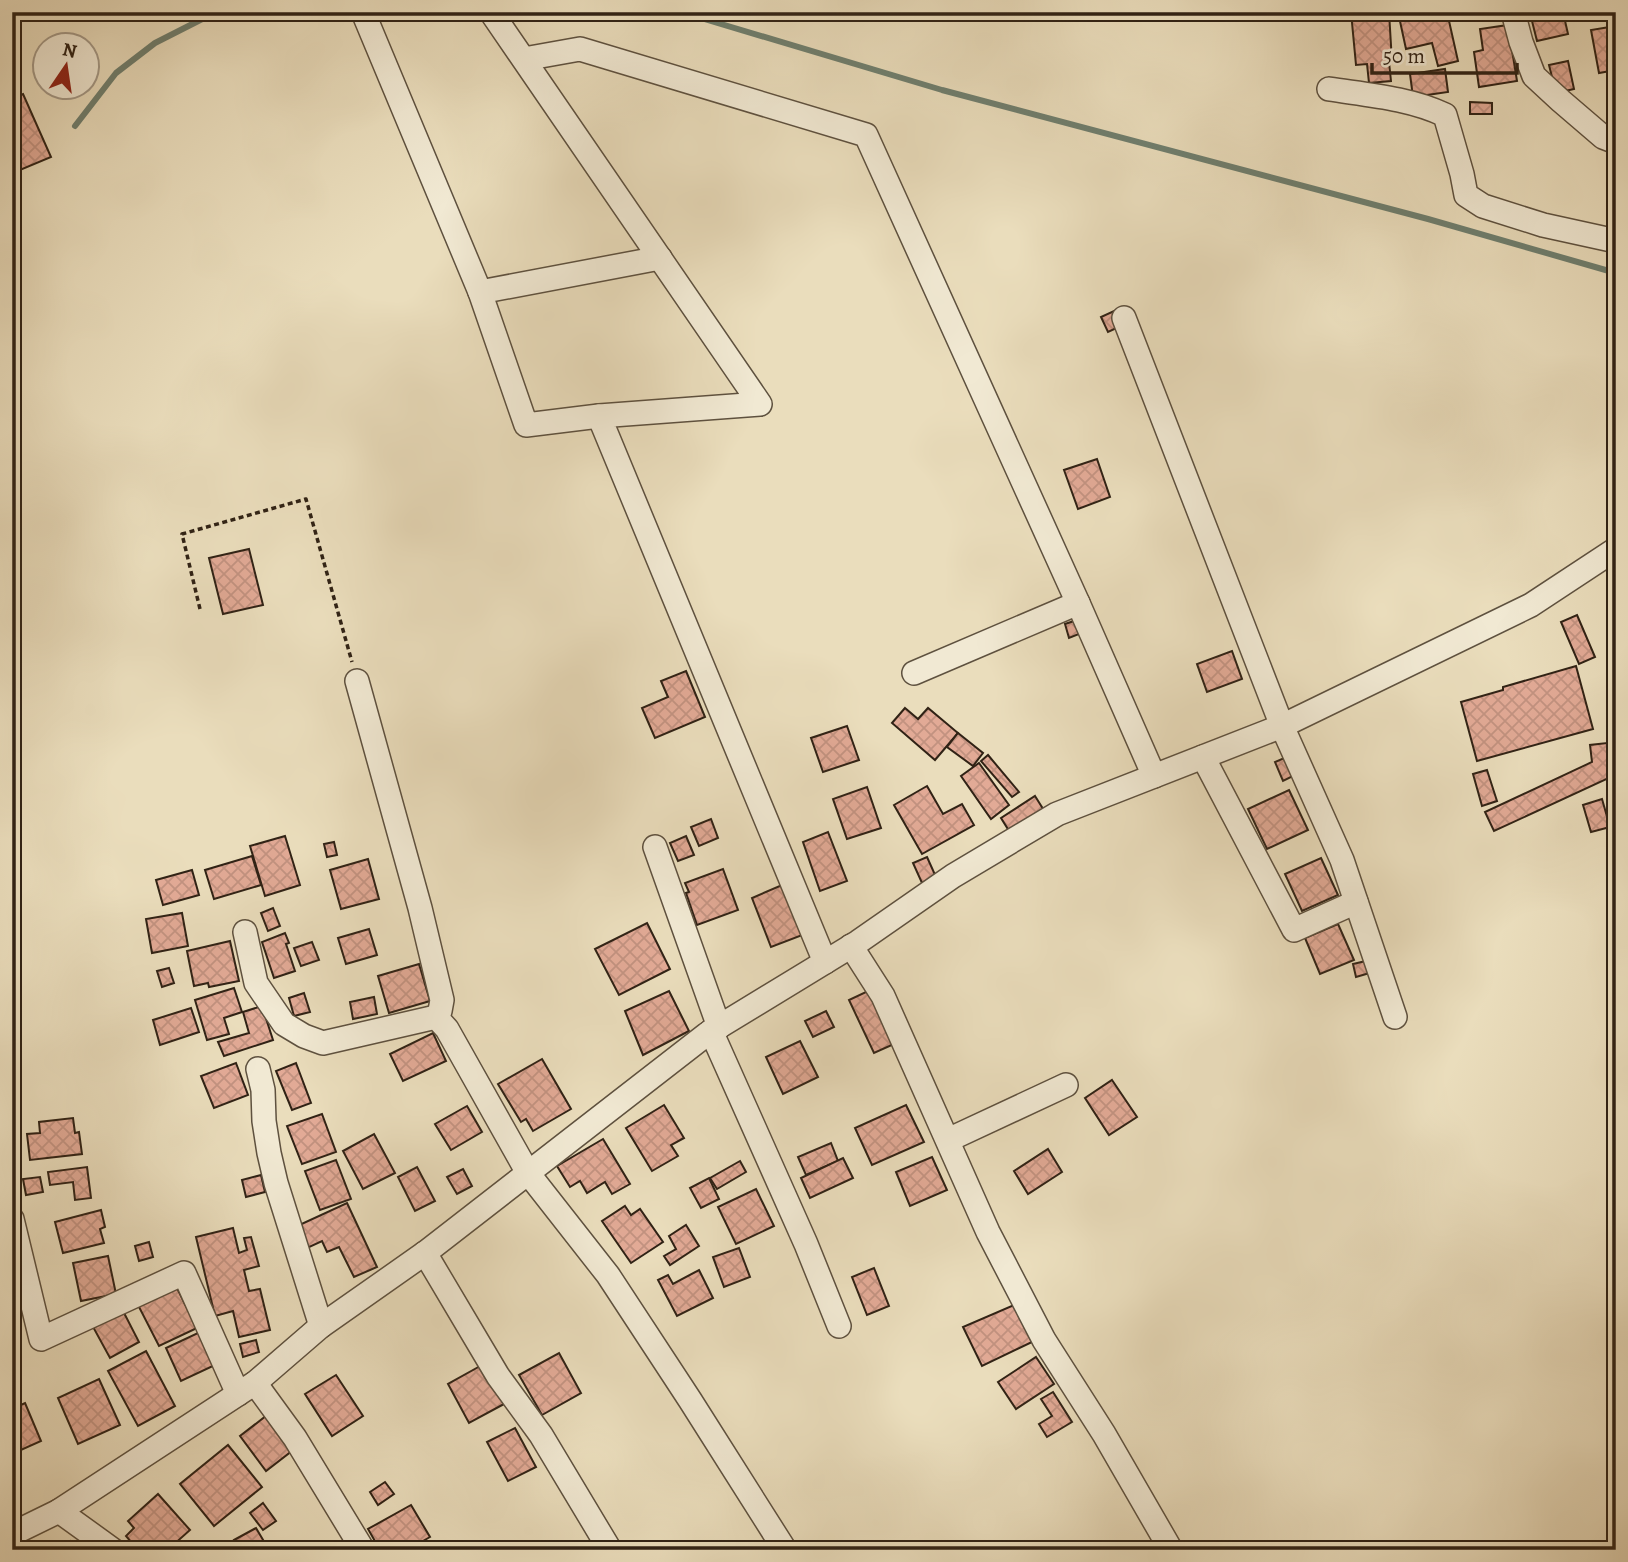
<svg xmlns="http://www.w3.org/2000/svg" width="1628" height="1562" font-family="Alegreya,serif">
	<style>
		.lines { fill: none; stroke-linecap: round; stroke-linejoin: round }
		.stream { stroke: #6f7f6f; stroke-width: 6 }
		.building { fill: url(#building-cross-hatch); stroke: #302215; stroke-width: 2 }
		.minor-casing { stroke: #5e513f; stroke-width: 26 }
		.path { stroke: #302215; stroke-width: 3.5; stroke-dasharray: 5 3.5; stroke-linecap: butt }
		.minor { stroke: #f1e9d3; stroke-width: 23 }
	</style>
	<defs>
		<pattern id="building-cross-hatch" width="8" height="8" patternUnits="userSpaceOnUse" patternTransform="scale(1.75)"><rect width="8" height="8" fill="#e2aa96"/><path d="M0 0l8 8M0 8l8-8" fill="none" stroke="#c29280"/></pattern>
	</defs>
	<rect width="100%" height="100%" fill="#eaddbc"/>
	<filter id="stains"><feTurbulence type="fractalNoise" baseFrequency=".00286" numOctaves="4"/><feColorMatrix values="0 0 0 0 .2 0 0 0 0 .09 0 0 0 0 .02 0 0 0 .5 -.17"/></filter>
	<radialGradient id="worn" r=".72"><stop offset=".6" stop-color="#630" stop-opacity="0"/><stop offset="1" stop-color="#630" stop-opacity=".3"/></radialGradient>
	<g class="lines">
		<!-- stream -->
		<g class="stream">
			<path d="M681,12L942,90L1428,219L1616,273"/>
			<path d="M75,126L116,73L155,43L216,12"/>
		</g>
	</g>
	<!-- building -->
	<g class="building">
		<path d="M1351,12H1389L1392,62H1389L1391,81L1369,83L1367,64L1356,65Z"/>
		<path d="M1398,12H1447L1458,61L1438,66L1432,43L1406,49Z"/>
		<path d="M1533,12H1563L1568,34L1537,41L1530,13Z"/>
		<path d="M1508,25L1517,81L1479,87L1474,52L1483,50L1480,29Z"/>
		<path d="M1616,26V70L1599,73L1591,30Z"/>
		<path d="M1568,61L1574,89L1556,93L1549,65Z"/>
		<path d="M1445,69L1448,92L1413,97L1410,74Z"/>
		<path d="M23,94L51,157L20,170L12,151V99Z"/>
		<path d="M1470,102L1492,103V114H1470Z"/>
		<path d="M12,160L20,178L12,181Z"/>
		<path d="M1114,311L1121,326L1108,332L1101,317Z"/>
		<path d="M1097,459L1110,497L1078,509L1064,470Z"/>
		<path d="M249,549L263,605L223,614L209,558Z"/>
		<path d="M1577,615L1595,657L1579,664L1561,622Z"/>
		<path d="M1074,621L1079,634L1069,638L1065,624Z"/>
		<path d="M1232,651L1242,679L1207,692L1197,664Z"/>
		<path d="M1576,666L1593,729L1477,761L1461,702L1503,690V687Z"/>
		<path d="M686,671L705,717L655,738L642,708L668,697L661,681Z"/>
		<path d="M905,708L918,719L928,708L958,733L935,760L892,723Z"/>
		<path d="M847,726L859,760L823,772L811,738Z"/>
		<path d="M958,733L983,753L973,766L947,747Z"/>
		<path d="M1607,743L1611,777L1494,831L1485,812L1592,762L1590,745Z"/>
		<path d="M988,755L1019,792L1012,797L981,761Z"/>
		<path d="M1289,756L1297,774L1283,781L1275,762Z"/>
		<path d="M979,763L1009,805L991,819L961,776Z"/>
		<path d="M1487,770L1497,801L1482,806L1473,774Z"/>
		<path d="M927,786L943,814L962,804L974,825L922,854L894,805Z"/>
		<path d="M867,787L881,828L847,839L833,799Z"/>
		<path d="M1289,790L1308,830L1267,849L1248,809Z"/>
		<path d="M1035,796L1045,812L1011,834L1001,818Z"/>
		<path d="M1602,799L1610,827L1591,832L1583,805Z"/>
		<path d="M711,819L718,838L699,846L691,827Z"/>
		<path d="M828,832L847,881L820,891L803,842Z"/>
		<path d="M285,836L300,885L265,896L250,846Z"/>
		<path d="M686,836L694,855L678,861L670,843Z"/>
		<path d="M334,842L337,855L327,857L324,844Z"/>
		<path d="M252,856L261,885L214,899L205,870Z"/>
		<path d="M927,857L936,877L922,883L913,863Z"/>
		<path d="M1321,858L1338,895L1302,911L1285,874Z"/>
		<path d="M368,859L379,899L341,909L330,870Z"/>
		<path d="M723,869L738,910L697,925L686,893L689,892L685,883Z"/>
		<path d="M192,870L199,895L163,905L156,880Z"/>
		<path d="M782,885L805,934L771,947L752,898Z"/>
		<path d="M273,908L280,926L268,931L261,913Z"/>
		<path d="M182,913L188,946L152,953L146,919Z"/>
		<path d="M647,923L670,969L619,995L595,949Z"/>
		<path d="M1338,924L1354,960L1320,974L1305,938Z"/>
		<path d="M369,929L377,955L346,964L338,938Z"/>
		<path d="M285,933L289,943L286,944L295,971L274,978L262,942Z"/>
		<path d="M230,941L239,981L209,987L208,983L194,986L187,951Z"/>
		<path d="M312,942L319,960L301,966L294,948Z"/>
		<path d="M1370,960L1373,972L1356,977L1353,964Z"/>
		<path d="M419,964L430,1001L389,1013L378,976Z"/>
		<path d="M169,968L174,983L162,987L157,971Z"/>
		<path d="M234,988L242,1012L224,1018L229,1034L207,1040L195,1000Z"/>
		<path d="M669,991L689,1031L643,1055L625,1011Z"/>
		<path d="M868,991L894,1044L874,1053L849,1000Z"/>
		<path d="M304,993L310,1012L294,1016L289,998Z"/>
		<path d="M374,997L377,1014L353,1019L350,1002Z"/>
		<path d="M262,1006L273,1040L224,1056L218,1042L249,1033L243,1012Z"/>
		<path d="M191,1008L199,1032L160,1045L153,1020Z"/>
		<path d="M826,1011L834,1027L813,1037L805,1021Z"/>
		<path d="M433,1033L446,1061L403,1081L390,1054Z"/>
		<path d="M800,1041L818,1077L783,1094L766,1057Z"/>
		<path d="M542,1059L571,1109L533,1131L526,1119L521,1122L498,1084Z"/>
		<path d="M236,1063L248,1095L214,1108L201,1076Z"/>
		<path d="M296,1063L311,1103L292,1110L276,1071Z"/>
		<path d="M1112,1080L1137,1117L1109,1135L1085,1098Z"/>
		<path d="M664,1105L684,1138L671,1145L678,1156L652,1171L626,1128Z"/>
		<path d="M906,1105L924,1142L872,1165L855,1128Z"/>
		<path d="M467,1106L482,1132L451,1150L435,1124Z"/>
		<path d="M322,1114L336,1152L302,1164L287,1126Z"/>
		<path d="M73,1118L75,1133L79,1132L82,1154L30,1160L27,1134L40,1133L39,1122Z"/>
		<path d="M374,1134L395,1173L363,1189L343,1151Z"/>
		<path d="M603,1139L630,1184L612,1194L605,1182L587,1193L580,1181L570,1187L557,1166Z"/>
		<path d="M831,1143L838,1161L806,1175L798,1157Z"/>
		<path d="M1048,1149L1062,1172L1028,1194L1014,1171Z"/>
		<path d="M932,1157L947,1190L910,1206L896,1172Z"/>
		<path d="M843,1158L853,1178L810,1198L801,1178Z"/>
		<path d="M336,1160L351,1199L320,1210L305,1171Z"/>
		<path d="M740,1161L746,1172L717,1189L710,1178Z"/>
		<path d="M87,1167L91,1198L75,1200L73,1182L50,1185L48,1172Z"/>
		<path d="M417,1167L435,1201L415,1211L398,1177Z"/>
		<path d="M463,1169L472,1186L457,1194L447,1177Z"/>
		<path d="M261,1175L265,1192L246,1197L242,1180Z"/>
		<path d="M40,1177L43,1192L26,1195L23,1179Z"/>
		<path d="M709,1178L719,1199L701,1208L690,1188Z"/>
		<path d="M756,1189L774,1226L736,1244L718,1207Z"/>
		<path d="M347,1203L377,1267L354,1277L339,1247L327,1252L322,1241L305,1249L295,1227Z"/>
		<path d="M625,1206L631,1215L640,1209L663,1242L631,1263L602,1221Z"/>
		<path d="M101,1210L105,1227L100,1229L104,1243L63,1253L55,1222Z"/>
		<path d="M686,1225L699,1246L670,1265L664,1256L676,1249L669,1236Z"/>
		<path d="M233,1228L239,1253L247,1250L244,1238L251,1237L259,1266L244,1270L249,1291L260,1289L270,1330L239,1337L233,1311L215,1316L196,1237Z"/>
		<path d="M149,1242L153,1257L139,1261L135,1246Z"/>
		<path d="M739,1248L750,1277L724,1287L713,1257Z"/>
		<path d="M108,1256L116,1294L81,1301L73,1263Z"/>
		<path d="M874,1268L889,1306L867,1315L852,1277Z"/>
		<path d="M699,1270L713,1298L677,1316L658,1280L668,1275L673,1284Z"/>
		<path d="M176,1286L197,1328L159,1346L138,1305Z"/>
		<path d="M1014,1305L1032,1342L982,1366L963,1327Z"/>
		<path d="M122,1309L139,1342L110,1358L92,1325Z"/>
		<path d="M200,1332L215,1365L181,1381L166,1348Z"/>
		<path d="M256,1340L259,1352L243,1357L240,1344Z"/>
		<path d="M146,1351L175,1406L138,1426L108,1371Z"/>
		<path d="M559,1353L581,1393L542,1415L519,1375Z"/>
		<path d="M1036,1357L1054,1384L1016,1409L998,1382Z"/>
		<path d="M482,1365L504,1404L469,1423L448,1384Z"/>
		<path d="M336,1375L363,1416L332,1436L305,1394Z"/>
		<path d="M99,1379L120,1425L78,1444L58,1398Z"/>
		<path d="M1053,1392L1072,1422L1047,1437L1039,1424L1052,1416L1041,1399Z"/>
		<path d="M25,1403L41,1441L12,1454V1409Z"/>
		<path d="M271,1412L297,1447L266,1471L240,1436Z"/>
		<path d="M515,1428L536,1467L508,1481L487,1442Z"/>
		<path d="M228,1445L262,1487L214,1526L180,1484Z"/>
		<path d="M385,1482L394,1494L378,1505L370,1492Z"/>
		<path d="M158,1494L190,1530L172,1546L176,1550H138L126,1536L134,1528L128,1521Z"/>
		<path d="M263,1503L276,1521L263,1530L250,1513Z"/>
		<path d="M411,1505L430,1537L407,1550H380L368,1529Z"/>
		<path d="M256,1528L269,1550H240L234,1540Z"/>
		<path d="M70,1541L74,1550H50Z"/>
	</g>
	<g class="lines">
		<!-- minor casing -->
		<g class="minor-casing">
			<g id="minor">
				<path d="M363,12L480,292L660,258"/>
				<path d="M491,12L760,404L599,416L825,962"/>
				<path d="M1513,12L1521,42L1534,76L1561,101L1603,137L1616,142"/>
				<path d="M524,59L580,49L866,135L1078,603L1154,776"/>
				<path d="M1329,89C1368,95 1409,98 1445,115L1462,174L1466,195L1483,206L1543,225L1616,241"/>
				<path d="M480,292L526,425L599,416"/>
				<path d="M1124,318L1282,726L1342,860L1395,1017"/>
				<path d="M914,673L1078,603"/>
				<path d="M357,681L420,908L442,1000L440,1011L436,1017"/>
				<path d="M1203,757L1294,930L1356,902"/>
				<path d="M655,847L719,1027"/>
				<path d="M245,932L256,983L284,1024L304,1036L323,1043L436,1017L447,1029L528,1173L608,1275L690,1400L785,1550"/>
				<path d="M851,946L883,996L988,1232L1044,1340L1104,1434L1171,1550"/>
				<path d="M711,1031L806,1244L839,1326"/>
				<path d="M258,1069L263,1090L264,1121L269,1153L276,1183L321,1326"/>
				<path d="M948,1140L1066,1085"/>
				<path d="M12,1219L41,1339L184,1273L238,1394"/>
				<path d="M425,1253L498,1376L541,1435L610,1550"/>
				<path d="M255,1383L295,1438L363,1550"/>
				<path d="M59,1511L255,1383L321,1326L425,1253L707,1034L858,942L953,876L1057,814L1282,726L1531,605L1616,549"/>
				<path d="M12,1534L59,1511L113,1550"/>
			</g>
		</g>
		<!-- path -->
		<path class="path" d="M200,609L182,534L306,499L352,662"/>
		<!-- minor -->
		<use href="#minor" class="minor"/>
	</g>
	<!-- margin -->
	<rect width="1628" height="1562" fill="none" stroke="#eaddbc" stroke-width="42"/>
	<rect x="14" y="14" width="1600" height="1534" fill="none" stroke="#302215" stroke-width="3.5"/>
	<rect x="21" y="21" width="1586" height="1520" fill="none" stroke="#302215" stroke-width="2"/>
	<!-- north arrow -->
	<g transform="translate(66 66) rotate(13)"><circle r="33" fill="#f1e9d3" stroke="#a49987" stroke-width="2"/>
	<path d="M0-5L12 26L0 18L-12 26Z" fill="#8f2418"/>
	<text y="-10" font-size="19" font-weight="bold" text-anchor="middle" fill="#302215">N</text>
	</g>
	<!-- scale -->
	<path d="M1372 63v10h145v-10" fill="none" stroke="#302215" stroke-width="3.5"/>
	<text x="1383" y="63" font-size="21" fill="#302215" stroke="#f1e9d3" stroke-width="5" paint-order="stroke">50 m</text>
	<rect width="100%" height="100%" filter="url(#stains)"/>
	<rect width="100%" height="100%" fill="url(#worn)"/>
</svg>
